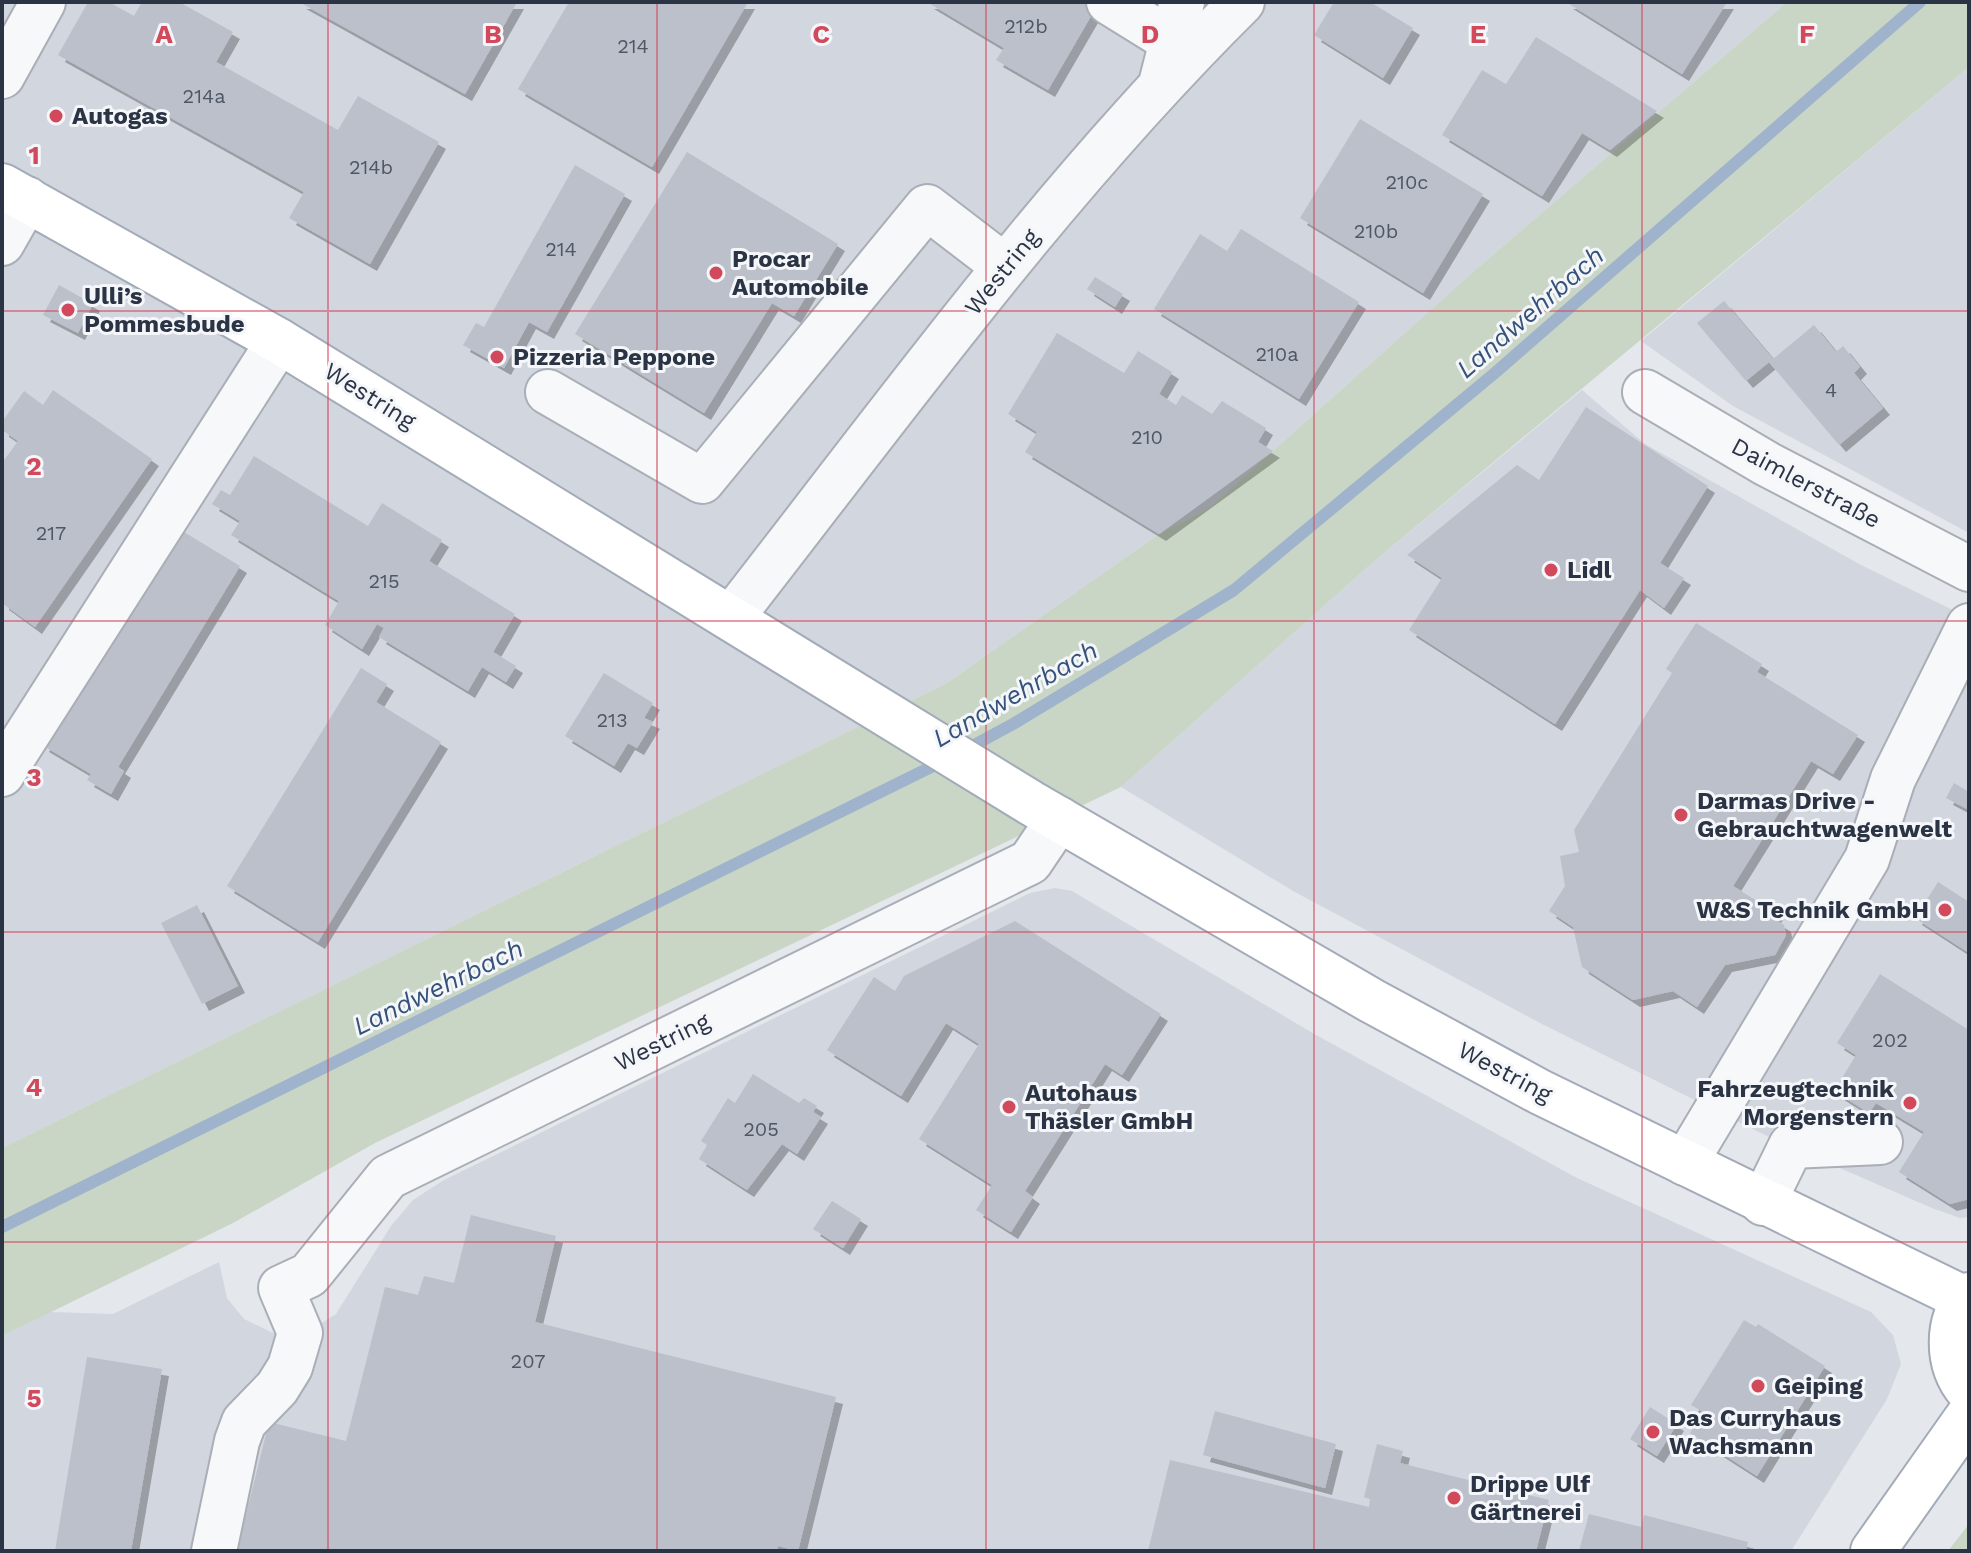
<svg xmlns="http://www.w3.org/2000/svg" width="1971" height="1553" font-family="'Work Sans',sans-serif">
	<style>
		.built { fill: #d2d6de }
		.green { fill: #c9d6c5 }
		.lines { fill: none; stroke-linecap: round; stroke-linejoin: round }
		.stream { stroke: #9fb4cc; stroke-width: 12 }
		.building { fill: #bbc0ca; filter: url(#shadow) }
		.minor-casing { stroke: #a9aeb7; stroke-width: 48 }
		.major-casing { stroke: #a3abb8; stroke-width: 48 }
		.minor { stroke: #f7f8fa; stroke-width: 44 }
		.major { stroke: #fff; stroke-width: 44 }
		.grid { fill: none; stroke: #d1495b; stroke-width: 2; stroke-opacity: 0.55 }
		.poi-dot { fill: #d1495b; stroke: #f4f6f9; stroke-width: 3 }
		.labels { text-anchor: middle; stroke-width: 6; stroke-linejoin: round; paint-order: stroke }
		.number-label { font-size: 20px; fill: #4f5766 }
		.poi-label { font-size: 24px; font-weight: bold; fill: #2b3445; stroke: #f4f6f9; text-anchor: start }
		.street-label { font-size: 24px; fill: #2b3445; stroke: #f4f6f9 }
		.water-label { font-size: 26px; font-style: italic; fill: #34527a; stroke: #f4f6f9 }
		.grid-label { font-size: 26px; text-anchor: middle; font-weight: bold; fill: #d1495b; stroke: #f4f6f9; stroke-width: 6; stroke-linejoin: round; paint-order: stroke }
	</style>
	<defs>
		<filter id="shadow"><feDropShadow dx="7" dy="7" stdDeviation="0" flood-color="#0004"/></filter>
	</defs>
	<rect width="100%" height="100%" fill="#e4e7ec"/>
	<!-- built -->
	<g class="built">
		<path d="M2,2H1787L1473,272L1208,509L1159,534L947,683L2,1148Z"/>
		<path d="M1969,67V533L1733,406L1641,341Z"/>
		<path d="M1582,390L1645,444L1861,565L1969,618V1217L1960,1218L1932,1208L1775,1140L1540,1023L1293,891L1121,787L1372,563Z"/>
		<path d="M1055,888L1072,891L1316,1035L1577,1178L1871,1312L1893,1335L1901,1364L1887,1399L1791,1551H2V1336L50,1312L113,1314L219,1262L227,1298L244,1319L273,1333L309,1331L336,1314L391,1226L413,1200L444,1180L1030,893Z"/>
	</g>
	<!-- green -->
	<g class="green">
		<path d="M1787,2H1969V67L1372,563L1121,787L375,1143L233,1223L2,1336V1148L947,683L1159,534L1208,509L1473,272Z"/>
		<path d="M1969,1524V1551H1948Z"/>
	</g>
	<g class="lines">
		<!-- stream -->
		<g class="stream">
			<path d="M965,750L1013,724L1234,590L1496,372L1920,2"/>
			<path d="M2,1227L945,760"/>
		</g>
	</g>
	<!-- building -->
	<g class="building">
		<path d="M88,2H109L134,16L142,2H179L233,32L216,62L338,130L358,96L439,142L370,264L289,218L304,192L58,55Z"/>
		<path d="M299,2H517L465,94Z"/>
		<path d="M569,2H748L652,167L518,89Z"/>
		<path d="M927,2H1094L1098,4L1048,90L996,60L1004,48Z"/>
		<path d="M1334,2H1370L1413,28L1383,78L1314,35Z"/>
		<path d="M1566,2H1727L1682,74Z"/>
		<path d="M1536,37L1657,111L1610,150L1582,133L1542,196L1442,135L1482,70L1506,84Z"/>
		<path d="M1360,119L1483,194L1423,293L1300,218Z"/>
		<path d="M687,152L838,244L794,316L772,303L704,413L575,334Z"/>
		<path d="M575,165L625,194L547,332L529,322L504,368L463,345L476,323L484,327Z"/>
		<path d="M1241,229L1359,302L1299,399L1154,309L1200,234L1227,251Z"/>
		<path d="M1095,277L1123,294L1115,307L1087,289Z"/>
		<path d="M59,285L93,304L78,333L43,315Z"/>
		<path d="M1724,301L1773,359L1814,325L1836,352L1843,346L1860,367L1854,373L1883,408L1839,445L1769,362L1746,381L1697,323Z"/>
		<path d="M1057,333L1124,373L1138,351L1172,372L1159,394L1176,405L1182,395L1212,414L1222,401L1266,428L1258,442L1273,451L1159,534L1025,452L1037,432L1008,414Z"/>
		<path d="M53,390L152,459L35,627L2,603V463L18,441L2,430V422L24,391L43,405Z"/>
		<path d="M1586,407L1708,486L1660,563L1684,578L1664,608L1640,590L1555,724L1409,630L1442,578L1407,555L1517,465L1539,480Z"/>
		<path d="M254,456L368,526L382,503L442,540L429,561L515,614L493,652L516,666L506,682L482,667L468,691L379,637L384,628L377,624L362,649L325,625L339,601L231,535L240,521L212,504L221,490L230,495Z"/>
		<path d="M174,526L240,566L118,767L124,771L111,794L87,780L91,774L42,745Z"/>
		<path d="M1696,623L1762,664L1757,672L1858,735L1833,774L1811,761L1733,886L1776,913L1773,918L1784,925L1786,935L1775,955L1725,965L1697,1007L1673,991L1633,1000L1582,967L1573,927L1549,911L1565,886L1560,856L1579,852L1574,830L1672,673L1666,669Z"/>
		<path d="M361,668L387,684L376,702L441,742L318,942L227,886Z"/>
		<path d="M604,673L653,703L644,718L653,722L637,748L628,743L614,766L565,736Z"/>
		<path d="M1954,783L1969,792V810L1946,798Z"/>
		<path d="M1938,882L1969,902V953L1915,918Z"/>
		<path d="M197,905L238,986L202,1004L161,923Z"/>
		<path d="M1015,921L1161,1014L1122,1075L1105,1064L1025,1191L1033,1197L1011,1232L976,1210L992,1185L919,1139L979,1044L946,1023L901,1096L827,1050L874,977L895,991L904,976Z"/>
		<path d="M1880,974L1969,1030V1199L1950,1204L1899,1172L1924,1132L1876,1103L1869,1113L1834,1091L1856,1055L1837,1043Z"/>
		<path d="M753,1074L799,1103L804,1098L817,1106L813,1112L821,1117L797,1154L782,1144L747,1190L699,1159L707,1145L701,1141L728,1098L735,1103Z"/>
		<path d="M832,1201L861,1219L843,1248L813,1229Z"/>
		<path d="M471,1215L556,1236L535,1322L836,1397L798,1551L778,1546L777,1551H237L269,1422L346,1441L385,1287L418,1295L424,1276L454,1283Z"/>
		<path d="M1744,1320L1756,1327L1758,1324L1825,1366L1757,1476L1690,1433L1703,1412L1691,1405Z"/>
		<path d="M87,1357L162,1369L131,1551H55Z"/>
		<path d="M1650,1407L1677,1424L1657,1456L1630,1439Z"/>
		<path d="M1215,1411L1336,1444L1325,1488L1203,1455Z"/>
		<path d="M1377,1444L1403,1451L1400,1463L1549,1500L1536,1551H1148L1170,1460L1369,1507L1370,1499L1364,1497Z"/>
		<path d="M1589,1514L1641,1527L1644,1515L1748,1542L1746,1551H1579Z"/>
	</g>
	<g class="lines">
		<!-- minor casing -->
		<g class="minor-casing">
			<g id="minor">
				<path d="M1109,2L1172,41"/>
				<path d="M2,76L43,2"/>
				<path d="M1162,80L1182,2"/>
				<path d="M2,243L27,199"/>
				<path d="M548,392L702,481L927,207L1004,266"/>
				<path d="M1645,392L1767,464L1969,569"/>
				<path d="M731,618C895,408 1052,190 1242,2"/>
				<path d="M2,774L279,341"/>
				<path d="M1685,1163L1867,859L1893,779L1969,626"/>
				<path d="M1763,1203L1791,1146L1880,1142"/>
				<path d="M214,1551L237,1441L244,1422L277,1388L290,1367L300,1333L281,1288L309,1275L388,1177L1030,862L1059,819"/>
			</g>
		</g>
		<!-- major casing -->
		<g class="major-casing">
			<g id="major">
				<path d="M2,186L279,341L1031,803L1372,1001L1540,1092L1965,1299"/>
				<path d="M1969,1295C1946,1321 1946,1364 1969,1391"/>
				<path d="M1873,1551L1969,1415"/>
			</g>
		</g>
		<!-- minor -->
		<use href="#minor" class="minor"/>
		<!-- major -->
		<use href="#major" class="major"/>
	</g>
	<!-- grid -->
	<path class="grid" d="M328,2V1551M657,2V1551M986,2V1551M1314,2V1551M1642,2V1551M2,311H1969M2,621H1969M2,932H1969M2,1242H1969"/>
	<!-- markers -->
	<g class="poi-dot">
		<circle cx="56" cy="116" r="8"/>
		<circle cx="716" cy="273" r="8"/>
		<circle cx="68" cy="310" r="8"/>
		<circle cx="497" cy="357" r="8"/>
		<circle cx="1551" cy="570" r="8"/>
		<circle cx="1681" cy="815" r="8"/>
		<circle cx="1945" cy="910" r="8"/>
		<circle cx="1910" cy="1103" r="8"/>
		<circle cx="1009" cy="1107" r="8"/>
		<circle cx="1758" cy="1386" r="8"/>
		<circle cx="1653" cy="1432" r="8"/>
		<circle cx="1454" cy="1498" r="8"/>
	</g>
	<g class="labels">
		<!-- number labels -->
		<g class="number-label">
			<text x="1026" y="33">212b</text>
			<text x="633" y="53">214</text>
			<text x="204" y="103">214a</text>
			<text x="371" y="174">214b</text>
			<text x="1407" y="189">210c</text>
			<text x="1376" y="238">210b</text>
			<text x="561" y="256">214</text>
			<text x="1277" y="361">210a</text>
			<text x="1831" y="397">4</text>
			<text x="1147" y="444">210</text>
			<text x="51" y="540">217</text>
			<text x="384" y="588">215</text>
			<text x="612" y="727">213</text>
			<text x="1890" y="1047">202</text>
			<text x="761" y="1136">205</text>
			<text x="528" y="1368">207</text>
		</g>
		<!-- poi labels -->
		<g class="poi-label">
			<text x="72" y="124">Autogas</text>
			<text x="732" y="267">Procar<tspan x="732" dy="28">Automobile</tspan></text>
			<text x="84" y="304">Ulli’s<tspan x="84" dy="28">Pommesbude</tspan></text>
			<text x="513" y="365">Pizzeria Peppone</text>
			<text x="1567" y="578">Lidl</text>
			<text x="1697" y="809">Darmas Drive -<tspan x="1697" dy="28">Gebrauchtwagenwelt</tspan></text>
			<text x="1929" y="918" text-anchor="end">W&amp;S Technik GmbH</text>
			<text x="1894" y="1097" text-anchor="end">Fahrzeugtechnik<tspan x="1894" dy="28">Morgenstern</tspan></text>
			<text x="1025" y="1101">Autohaus<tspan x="1025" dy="28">Thäsler GmbH</tspan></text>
			<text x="1774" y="1394">Geiping</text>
			<text x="1669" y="1426">Das Curryhaus<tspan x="1669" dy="28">Wachsmann</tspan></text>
			<text x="1470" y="1492">Drippe Ulf<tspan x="1470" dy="28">Gärtnerei</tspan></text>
		</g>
		<!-- street labels -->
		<g class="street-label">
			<text transform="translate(1002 272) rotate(-51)" y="8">Westring</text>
			<text transform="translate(370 396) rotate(32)" y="8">Westring</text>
			<text transform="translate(1806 483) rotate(28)" y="8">Daimlerstraße</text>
			<text transform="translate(662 1042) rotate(-26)" y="8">Westring</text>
			<text transform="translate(1505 1072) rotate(28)" y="8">Westring</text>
		</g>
		<!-- water labels -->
		<g class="water-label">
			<text transform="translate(1530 312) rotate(-41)" y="9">Landwehrbach</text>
			<text transform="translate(1015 694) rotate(-30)" y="9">Landwehrbach</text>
			<text transform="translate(438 987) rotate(-26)" y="9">Landwehrbach</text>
		</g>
	</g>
	<g class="grid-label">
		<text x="164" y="43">A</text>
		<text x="493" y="43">B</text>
		<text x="821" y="43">C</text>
		<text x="1150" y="43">D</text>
		<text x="1478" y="43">E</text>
		<text x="1807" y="43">F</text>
		<text x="34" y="164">1</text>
		<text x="34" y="475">2</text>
		<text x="34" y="786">3</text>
		<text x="34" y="1096">4</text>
		<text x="34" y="1407">5</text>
	</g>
	<!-- border -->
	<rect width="1971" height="1553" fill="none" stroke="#2b3445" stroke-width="8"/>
</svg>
